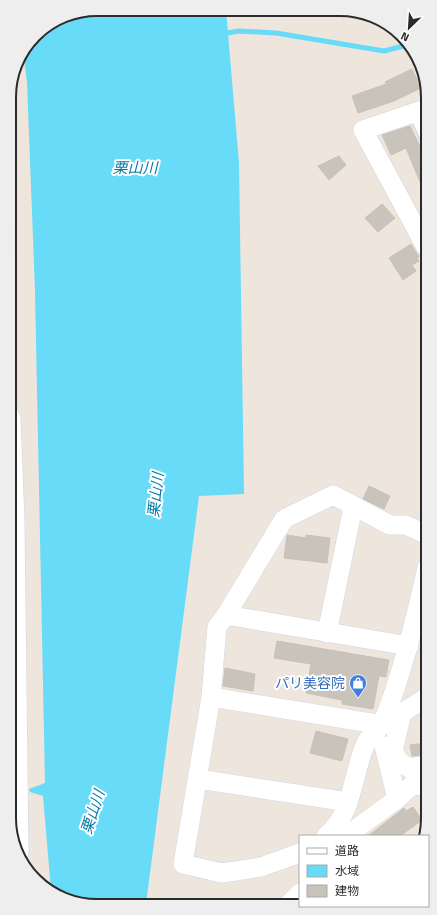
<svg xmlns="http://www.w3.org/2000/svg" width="437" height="915" font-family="'Titillium Web','Noto Sans JP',sans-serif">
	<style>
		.water { fill: #67dbf8 }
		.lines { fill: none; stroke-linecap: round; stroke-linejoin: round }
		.stream { stroke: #67dbf8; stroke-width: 5 }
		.building { fill: #c9c4bb; stroke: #cac1b6 }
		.lane-casing { stroke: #d1d6e5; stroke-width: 12 }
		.street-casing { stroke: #d1d6e5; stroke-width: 20 }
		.lane { stroke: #fff; stroke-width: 10 }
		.street { stroke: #fff; stroke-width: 19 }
		.labels { text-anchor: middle; stroke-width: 4; stroke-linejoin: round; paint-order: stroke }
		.shop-label { font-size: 14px; fill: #366cbe; stroke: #fff; text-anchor: end }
		.water-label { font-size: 15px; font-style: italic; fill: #037aa8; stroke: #fff }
		.rim { fill: none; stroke: #2b2b2b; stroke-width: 2 }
	</style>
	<rect width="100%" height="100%" fill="#eee5dc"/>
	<!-- water -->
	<path class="water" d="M97,9L226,10L239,163L244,494L199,496L146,904H80L51,890L43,796L30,792L29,789L45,783L35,291L27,82L23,51L39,31L64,16Z"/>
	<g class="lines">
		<!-- stream -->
		<path class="stream" d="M222,34L239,31L276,33L384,51L407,45"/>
	</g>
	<!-- building -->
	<g class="building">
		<path d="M412,69L421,88L394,101L358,113L352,96L386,84L385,82Z"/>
		<path d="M410,126L425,157V194L406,148L391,155L382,135Z"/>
		<path d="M339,156L346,165L329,180L318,166Z"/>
		<path d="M382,204L395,218L378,232L365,218Z"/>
		<path d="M411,244L419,257L417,259L419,261L412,265L416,271L403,280L389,258Z"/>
		<path d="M369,486L390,496L384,509L363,499Z"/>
		<path d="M287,535L306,538V535L330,538L327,563L284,558Z"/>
		<path d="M277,641L389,660L386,677L379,676L373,709L342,704V700L306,693L311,664L274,658Z"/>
		<path d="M225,668L255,674L253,691L223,686Z"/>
		<path d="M316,731L348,739L342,761L310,753Z"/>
		<path d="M427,743L428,754L412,756L410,745Z"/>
		<path d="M413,807L422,820L400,836H368L404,808L406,811Z"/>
	</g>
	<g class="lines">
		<!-- lane casing -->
		<g class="lane-casing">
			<path id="lane" d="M414,113L425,137"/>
		</g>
		<!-- street casing -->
		<g class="street-casing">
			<g id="street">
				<path d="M425,109L363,130L426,247"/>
				<path d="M11,418L15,520L19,852"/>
				<path d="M226,615L409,646"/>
				<path d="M327,633L353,507"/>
				<path d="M211,697L383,725L427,697"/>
				<path d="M402,713L393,751L400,762L409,768L428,765"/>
				<path d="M384,746L397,799"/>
				<path d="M198,779L348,802"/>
				<path d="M326,836C354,814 352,773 366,743C369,735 380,731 383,722C403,672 415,620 427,568"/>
				<path d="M350,836L349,834L397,799L411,786L428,784"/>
				<path d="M300,853L261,867L222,873L183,864L211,697L217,627L226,615L284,519L333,495L390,525H406L427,535"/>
				<path d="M290,903L300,893"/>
			</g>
		</g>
		<!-- lane -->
		<use href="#lane" class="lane"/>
		<!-- street -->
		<use href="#street" class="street"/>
	</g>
	<!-- icons -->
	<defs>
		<g id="shop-pin" transform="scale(0.9)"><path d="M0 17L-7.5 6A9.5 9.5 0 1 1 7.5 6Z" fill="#3f7fe0" stroke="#fff"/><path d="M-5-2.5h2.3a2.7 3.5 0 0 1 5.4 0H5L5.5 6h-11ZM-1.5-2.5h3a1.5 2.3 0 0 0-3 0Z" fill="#fff"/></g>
	</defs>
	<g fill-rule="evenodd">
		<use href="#shop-pin" x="358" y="683"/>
	</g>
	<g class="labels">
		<!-- shop labels -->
		<g class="shop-label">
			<text x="345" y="688">パリ美容院</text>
		</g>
		<!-- water labels -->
		<g class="water-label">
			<text x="135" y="173">栗山川</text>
			<text transform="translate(156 495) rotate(-84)" y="5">栗山川</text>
			<text transform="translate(93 812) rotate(-72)" y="5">栗山川</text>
		</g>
	</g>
	<!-- crop -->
	<path d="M0 0H437V915H0ZM97 16H340A81 81 0 0 1 421 97V818A81 81 0 0 1 340 899H97A81 81 0 0 1 16 818V97A81 81 0 0 1 97 16Z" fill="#eee" fill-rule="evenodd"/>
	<path class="rim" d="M97 16H340A81 81 0 0 1 421 97V818A81 81 0 0 1 340 899H97A81 81 0 0 1 16 818V97A81 81 0 0 1 97 16Z"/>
	<!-- legend -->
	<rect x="299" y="835" width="130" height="72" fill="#ffffff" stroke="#aaaaaa"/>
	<rect x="307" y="848" width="20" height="6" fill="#ffffff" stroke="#aaaaaa"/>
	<text x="335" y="855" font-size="12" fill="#2b2b2b">道路</text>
	<rect x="307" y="865" width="20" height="12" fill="#67dbf8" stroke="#aaaaaa"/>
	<text x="335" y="875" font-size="12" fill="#2b2b2b">水域</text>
	<rect x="307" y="885" width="20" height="12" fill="#c9c4bb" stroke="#aaaaaa"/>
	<text x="335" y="895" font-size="12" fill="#2b2b2b">建物</text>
	<!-- north arrow -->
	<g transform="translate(409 28) rotate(205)" stroke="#ffffff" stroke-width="3" paint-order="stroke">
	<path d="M0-3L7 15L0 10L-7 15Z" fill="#2b2b2b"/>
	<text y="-6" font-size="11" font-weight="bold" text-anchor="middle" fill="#2b2b2b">N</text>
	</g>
</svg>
